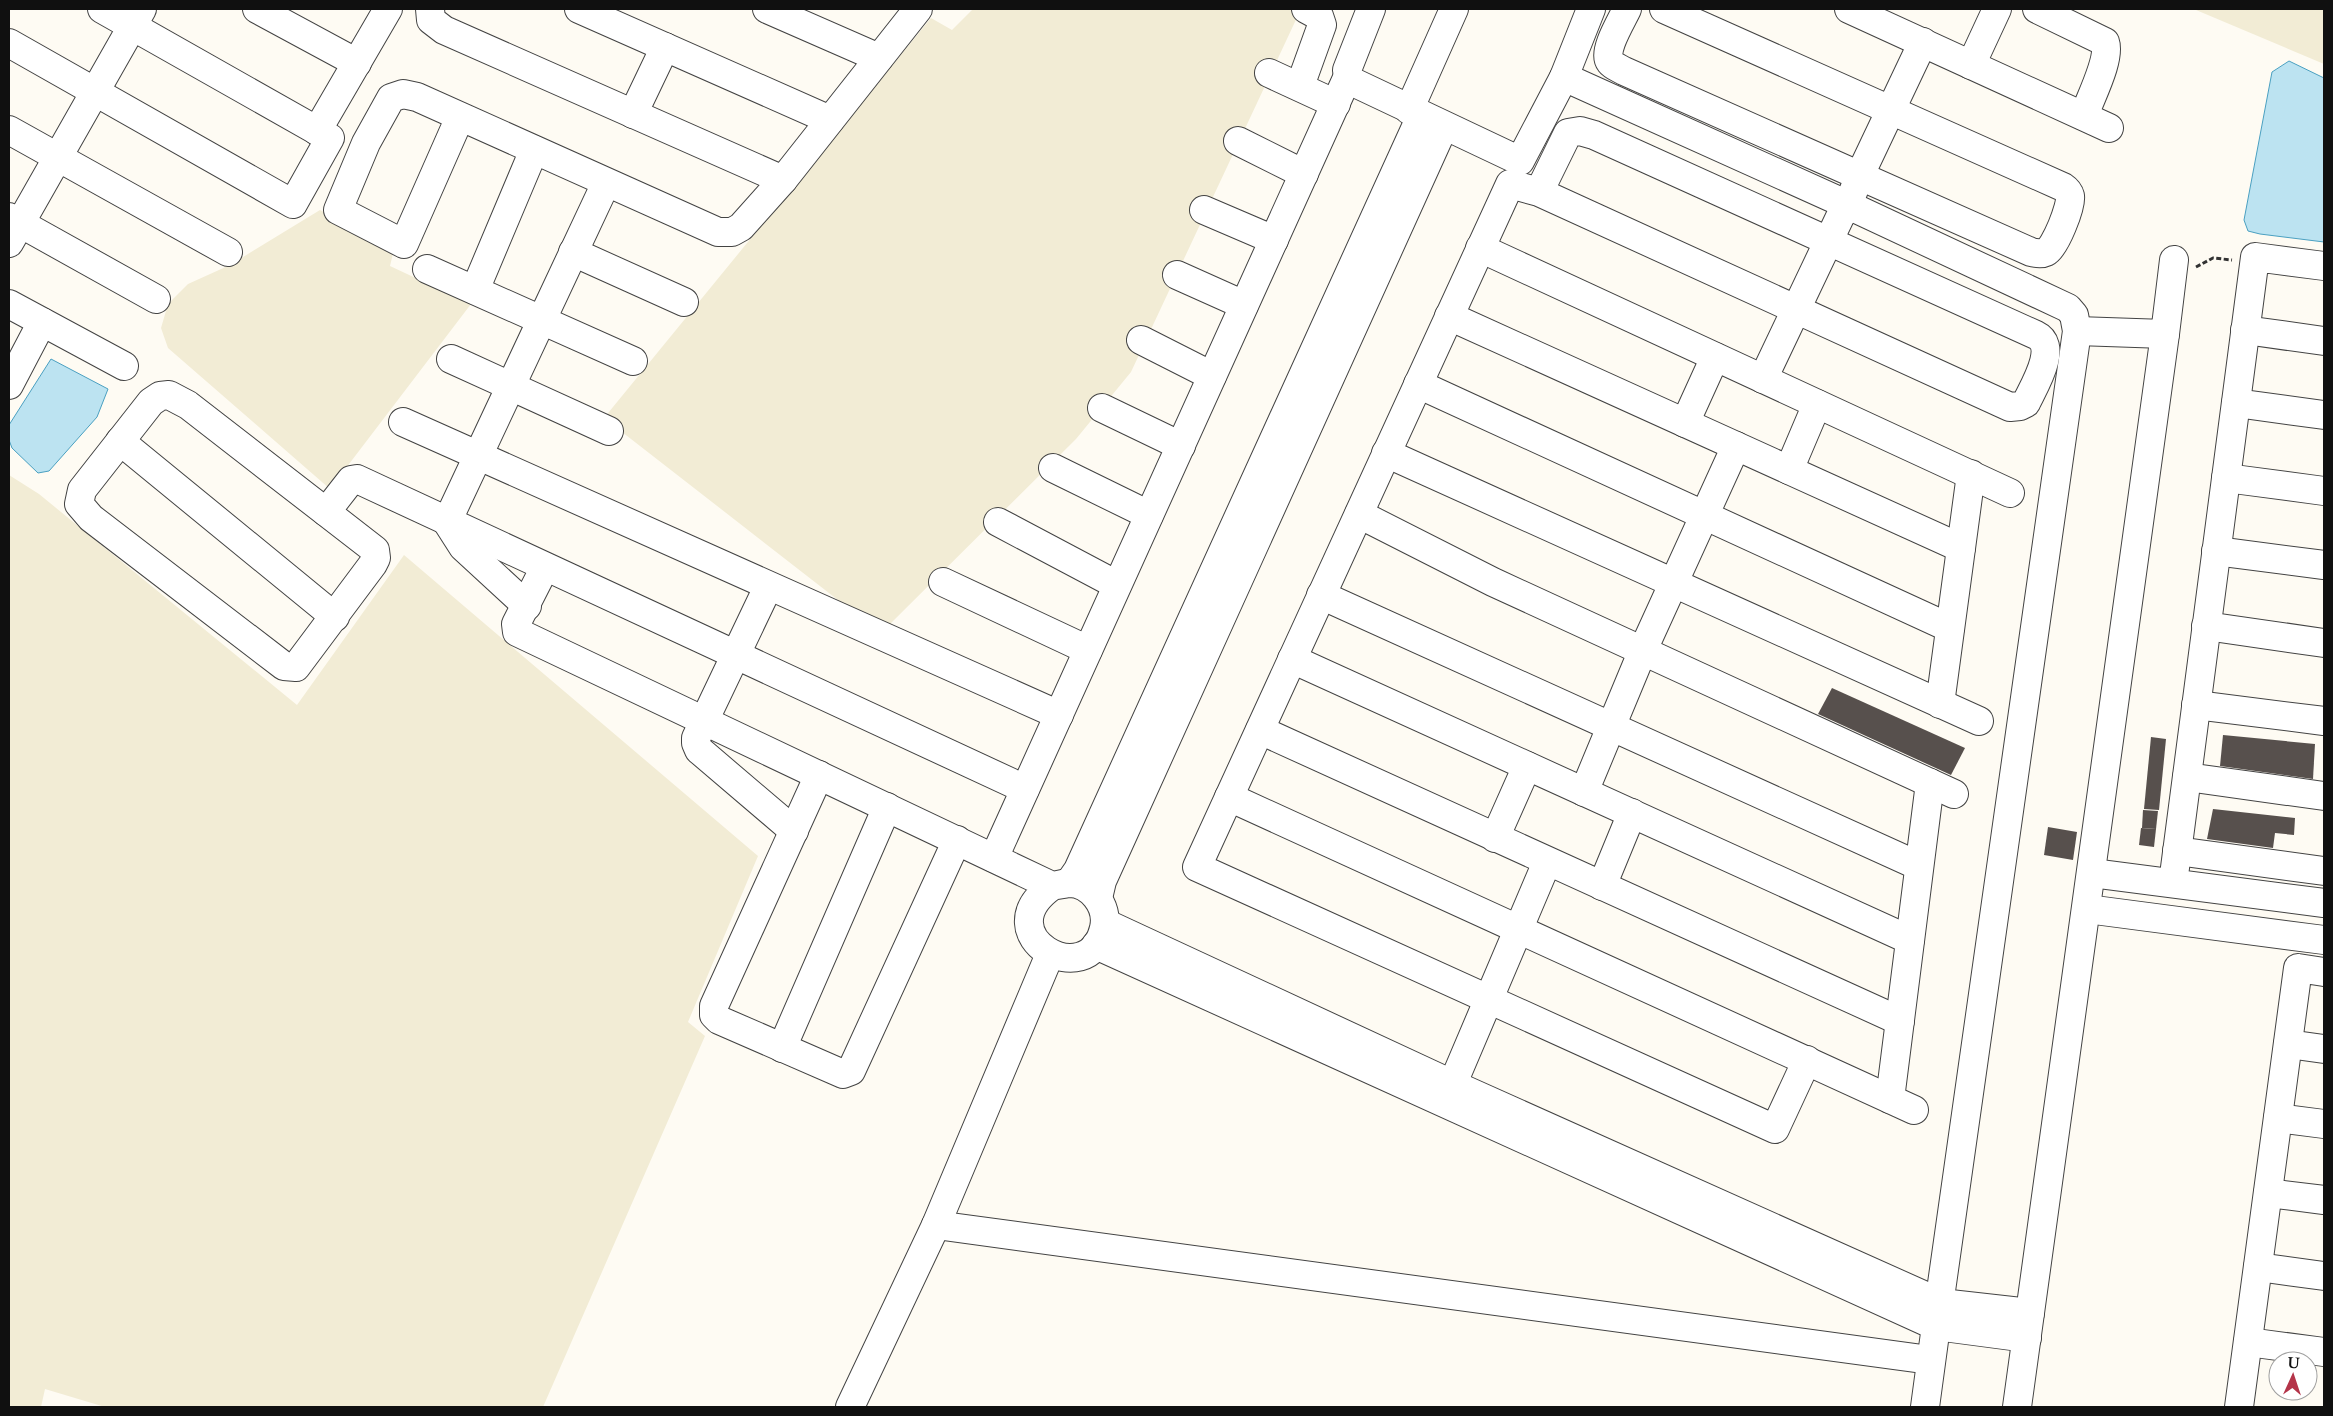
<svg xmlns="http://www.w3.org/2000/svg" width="2333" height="1416" font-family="'Libre Baskerville',serif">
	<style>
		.farmland { fill: #f2ecd5 }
		.water { fill: #bce3f1; stroke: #4aa0c1 }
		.building { fill: #57504d }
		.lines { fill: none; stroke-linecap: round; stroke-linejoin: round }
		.minor-casing { stroke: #434343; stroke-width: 30 }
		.path { stroke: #323232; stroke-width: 3; stroke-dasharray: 5 2.5; stroke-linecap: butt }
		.minor { stroke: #fff; stroke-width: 28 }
	</style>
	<rect width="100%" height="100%" fill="#fefbf3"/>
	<!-- farmland -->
	<g class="farmland">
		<path d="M973,9H1301L1131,372L1076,439L884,630L874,628L604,418L931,18L952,30Z"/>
		<path d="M2197,9H2324V64L2196,10Z"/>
		<path d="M320,210L394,249L390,266L471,304L330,489L168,348L161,328L168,304L188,284L230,265Z"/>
		<path d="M9,475L39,494L297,705L404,555L758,856L688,1022L705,1036L543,1407H105L45,1389L41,1407H9Z"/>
	</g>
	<!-- water -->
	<g class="water">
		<path d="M2289,61L2324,78V242L2260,234L2248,231L2244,220L2272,72Z"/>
		<path d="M51,359L108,389L97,417L49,471L38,473L12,448L9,440V425Z"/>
	</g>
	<!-- building -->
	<g class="building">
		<path d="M1832,688L1965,748L1951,775L1818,714Z"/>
		<path d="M2223,735L2315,744L2313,779L2220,766Z"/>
		<path d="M2151,737L2166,739L2159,810L2144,809Z"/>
		<path d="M2213,809L2295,818L2294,835L2275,833L2273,848L2207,839Z"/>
		<path d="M2143,810L2158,811L2156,829L2142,828Z"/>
		<path d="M2048,827L2077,832L2073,860L2044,855Z"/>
		<path d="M2141,828L2156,829L2154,847L2139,845Z"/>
	</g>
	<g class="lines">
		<!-- minor casing -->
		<g class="minor-casing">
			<g id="minor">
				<path d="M257,9L357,63"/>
				<path d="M430,9L431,20L444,30L783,180"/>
				<path d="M579,9L830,120"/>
				<path d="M767,9L879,58"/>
				<path d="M1371,9L1347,70L1348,76L1353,82L1520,161L1564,77L1591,9"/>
				<path d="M1627,9C1622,20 1602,52 1610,62C1613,66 1619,68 1624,71L2031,252C2035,253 2042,254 2046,252C2055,248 2072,205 2070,196C2069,192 2066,189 2063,187L1664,9"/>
				<path d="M1849,9L2109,128"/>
				<path d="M2037,9L2105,42C2111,59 2090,98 2084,116"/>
				<path d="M9,43L293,204L330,138L102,9"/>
				<path d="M1971,65L1997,9"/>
				<path d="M1269,73L1336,104"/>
				<path d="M1564,77L1848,205L2068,308L2074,315L2077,331L1936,1326L2027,1338"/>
				<path d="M1300,86L1322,25L1319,16L1306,9"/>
				<path d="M1409,110L1454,9"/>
				<path d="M633,114L665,47"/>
				<path d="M460,117L404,244L338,210L366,143L391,98L403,94L417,97L718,232H732L741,227L783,180L918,9"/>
				<path d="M9,130L228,252"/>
				<path d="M317,131L388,9"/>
				<path d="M1238,141L1304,174"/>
				<path d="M1539,192L1568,133L1580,131L1594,135L2036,335C2059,346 2034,386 2026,403L2020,406L2010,407L1539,192L1510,184L1197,867L1775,1129L1807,1060"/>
				<path d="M1204,210L1274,240"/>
				<path d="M9,217L156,299"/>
				<path d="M9,243L142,9"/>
				<path d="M1480,248L2010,493"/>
				<path d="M573,252L684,302"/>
				<path d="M427,269L633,361"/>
				<path d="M1177,275L1244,305"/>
				<path d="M475,290L534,150"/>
				<path d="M9,304L124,366"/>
				<path d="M1449,316L1961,548"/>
				<path d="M2245,330L2324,341"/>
				<path d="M2077,331L2165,334L2174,260"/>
				<path d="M1141,340L1212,376"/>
				<path d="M451,359L609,431"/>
				<path d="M1763,379L1840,217L1848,205L1859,177L1923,42"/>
				<path d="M1418,384L1950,628"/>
				<path d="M9,385L42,322"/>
				<path d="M169,395L188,405L375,550L376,558L373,564L296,667L284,666L91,518L79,504L82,490L151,402L160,396Z"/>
				<path d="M2236,403L2324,415"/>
				<path d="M1102,408L1181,446"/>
				<path d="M403,422L1059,715"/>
				<path d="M1685,423L1715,357"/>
				<path d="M120,441L335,617"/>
				<path d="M1386,453L1979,721"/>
				<path d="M1053,468L1149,515"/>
				<path d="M1789,470L1817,404"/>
				<path d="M2226,478L2324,491"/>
				<path d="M326,512L351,480L357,479L1025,789"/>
				<path d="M1359,514L1493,582L1954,794"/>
				<path d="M998,522L1117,585"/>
				<path d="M2216,551L2324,565"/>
				<path d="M545,567L516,624L517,632L1052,886C1057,885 1063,884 1068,883C1090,882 1109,906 1104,928C1089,995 983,935 1052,886"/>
				<path d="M943,582L1088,650"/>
				<path d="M768,587L696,738V743L699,750L794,831"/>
				<path d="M1321,595L1919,866"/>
				<path d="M527,606L463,547L447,522L606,183"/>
				<path d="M2206,626L2324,643"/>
				<path d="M1292,659L1910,940"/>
				<path d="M1940,704L1971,474"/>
				<path d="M2196,705L2324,721"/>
				<path d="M1260,730L1900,1021"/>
				<path d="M819,775L714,1006V1015L719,1020L843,1074L851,1071L957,840"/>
				<path d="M2187,777L2324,796"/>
				<path d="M1584,792L1643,650L1736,446"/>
				<path d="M1229,797L1914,1110"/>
				<path d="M1495,838L1527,766"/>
				<path d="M2177,851L2324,871"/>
				<path d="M994,858L1348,76"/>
				<path d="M2092,873L2324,903"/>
				<path d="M1069,883L1078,870L1421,116"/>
				<path d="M2173,883L2255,257L2324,266"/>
				<path d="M1602,886L1632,813"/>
				<path d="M1098,898L1102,881L1444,126"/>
				<path d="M2087,909L2324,940"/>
				<path d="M1105,923L1452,1084L1941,1303L2030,1313"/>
				<path d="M1096,945L1936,1326L1925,1407"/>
				<path d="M2288,1044L2324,1049"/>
				<path d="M782,1048L887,807"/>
				<path d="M1890,1099L1930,783"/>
				<path d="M1445,1102L1547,862"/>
				<path d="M2278,1118L2324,1124"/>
				<path d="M2268,1193L2324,1200"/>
				<path d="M936,1225L1930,1360"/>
				<path d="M2258,1267L2324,1276"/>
				<path d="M2248,1342L2324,1352"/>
				<path d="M850,1407L936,1225L1050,954"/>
				<path d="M2017,1407L2165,334"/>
				<path d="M2239,1407L2298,968L2324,972"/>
			</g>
		</g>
		<!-- path -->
		<path class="path" d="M2196,267L2213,258L2232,260"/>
		<!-- minor -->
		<use href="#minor" class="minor"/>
	</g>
	<!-- border -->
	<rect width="2333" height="1416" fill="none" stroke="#101010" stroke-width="20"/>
	<!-- north arrow -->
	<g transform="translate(2293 1376) rotate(3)"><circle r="24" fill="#ffffff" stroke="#9f9f9f"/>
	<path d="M0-4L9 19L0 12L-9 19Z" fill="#b43449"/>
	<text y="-8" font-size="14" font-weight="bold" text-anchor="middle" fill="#101010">U</text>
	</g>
</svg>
